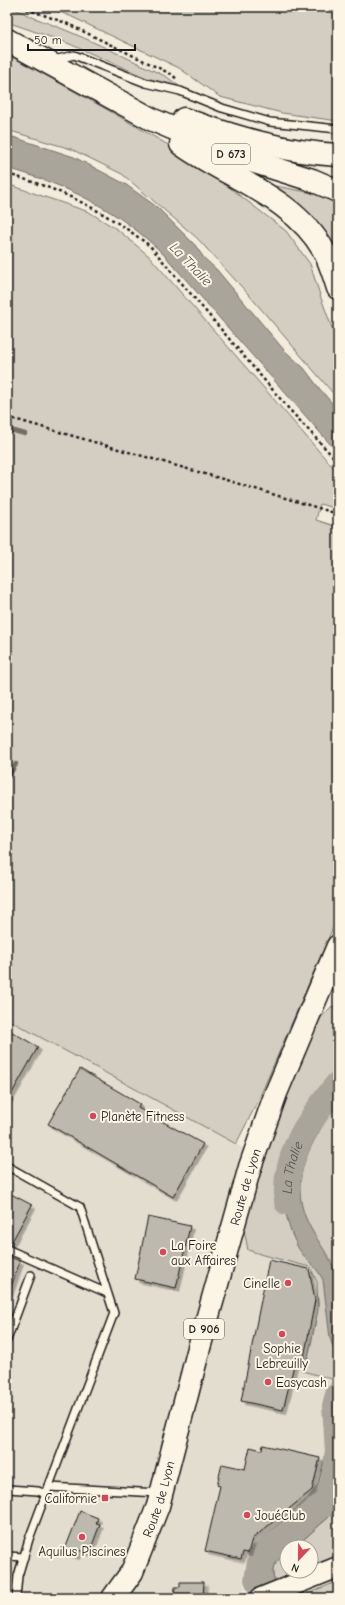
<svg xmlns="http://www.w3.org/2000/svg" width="345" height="1605" font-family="'Comic Neue',sans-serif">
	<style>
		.built { fill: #e3ddcf }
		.green { fill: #d3cec1; stroke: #78756e }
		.water { fill: #aaa59b; stroke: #716e68 }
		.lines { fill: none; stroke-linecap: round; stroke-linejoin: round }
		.stream { stroke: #716e68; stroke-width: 4.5 }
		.river { stroke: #aaa59b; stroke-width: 26 }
		.building { fill: #beb9ae; stroke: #1c1c1c; filter: url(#shadow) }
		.service-casing { stroke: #1c1c1c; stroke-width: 10 }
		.secondary-casing { stroke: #1c1c1c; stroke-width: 23 }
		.primary-casing { stroke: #1c1c1c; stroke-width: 25 }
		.path { stroke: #1c1c1c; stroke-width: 2.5; stroke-dasharray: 3 3; stroke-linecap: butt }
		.service { stroke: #fcf5e5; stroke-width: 7 }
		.secondary { stroke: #fcf5e5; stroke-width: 20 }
		.primary { stroke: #fcf5e5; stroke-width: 22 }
		.poi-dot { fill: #d1495b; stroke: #fcf5e5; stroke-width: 1.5 }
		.labels { text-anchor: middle; stroke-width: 4; stroke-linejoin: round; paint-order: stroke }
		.shield { fill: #fcf5e5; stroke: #5f5d58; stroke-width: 1 }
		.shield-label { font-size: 12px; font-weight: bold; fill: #1c1c1c }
		.poi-label { font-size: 13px; fill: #1c1c1c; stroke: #fcf5e5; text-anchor: start }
		.street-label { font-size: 13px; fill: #1c1c1c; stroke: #fcf5e5 }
		.water-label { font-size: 14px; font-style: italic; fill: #55534f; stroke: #fcf5e5 }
	</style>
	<defs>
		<filter id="shadow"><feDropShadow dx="3.5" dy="3.5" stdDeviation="0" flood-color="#0004"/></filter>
	</defs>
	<rect width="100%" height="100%" fill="#f3ecdd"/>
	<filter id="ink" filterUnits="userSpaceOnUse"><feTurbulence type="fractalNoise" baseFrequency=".025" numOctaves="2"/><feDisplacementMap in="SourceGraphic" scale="8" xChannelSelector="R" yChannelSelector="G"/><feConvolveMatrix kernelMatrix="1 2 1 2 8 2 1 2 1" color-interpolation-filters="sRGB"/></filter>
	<g filter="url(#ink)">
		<!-- built -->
		<path class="built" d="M7,1019L263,1159L304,1265L310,1267L317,1282L318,1310L307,1362L301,1366L302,1371L331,1380L325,1456L316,1494L255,1548L247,1561L243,1578L245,1589L224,1598H7Z"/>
		<!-- green -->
		<g class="green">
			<path d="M7,7C15,7 24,14 32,17C79,34 123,56 167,77L179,86L147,78L65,42L7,22Z"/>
			<path d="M47,7H338V121L282,113L220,97L179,68L70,16Z"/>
			<path d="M7,54L108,110L194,160L286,231L310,264L321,298L338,344V399L249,295L197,238L122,174L71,149L7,130Z"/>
			<path d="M7,184L89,212L118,230L149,256L338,473V509L320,504L316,520L338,527V916L258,1101L236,1144L7,1019Z"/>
			<path d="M276,186L338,198V269L271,190Z"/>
			<path d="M332,1006L338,1009V1496L316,1494L325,1456L332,1379L302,1371L301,1366L307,1362L318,1310L317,1282L310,1267L263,1255L248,1250L243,1224L263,1159L312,1027Z"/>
			<path d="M338,1509V1559L311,1570V1547H295Z"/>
			<path d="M287,1553V1571H310L276,1586C270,1568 272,1565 287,1553Z"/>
			<path d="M338,1581V1598H297H298Z"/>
		</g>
		<!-- water -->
		<g class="water">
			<path d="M7,135L74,157L125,184L157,207L195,245L204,258L217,270L284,350L304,368L319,388L338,410V453L165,256C121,211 67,185 7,168Z"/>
			<path d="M338,1078C338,1085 340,1097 338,1103C335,1108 330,1113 327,1118C314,1140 300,1162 300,1189C300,1231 334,1250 338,1284V1362L330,1338L323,1280C317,1265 301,1258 295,1241C290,1231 286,1217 285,1206C281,1166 311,1106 338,1078Z"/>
			<path d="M338,1388V1509L295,1547H287V1553C272,1565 270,1568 276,1586L257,1593C252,1580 248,1575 256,1562L317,1509L329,1493L334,1476V1410Z"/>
		</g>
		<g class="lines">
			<!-- stream -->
			<g class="stream">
				<path d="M7,429L25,434"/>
				<path d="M7,779L16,764"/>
			</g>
			<!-- river -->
			<g class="river">
				<path id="s1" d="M287,1202C284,1153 309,1120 338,1084"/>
				<path d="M262,1591L257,1579L261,1556L317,1507L333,1485L338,1452L335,1406L338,1395"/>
			</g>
		</g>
		<!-- building -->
		<g class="building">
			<path d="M7,1029L38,1047L7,1102Z"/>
			<path d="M80,1069L140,1104L138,1108L203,1144L173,1197L48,1124Z"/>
			<path d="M7,1192L32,1205L10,1245L7,1244Z"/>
			<path d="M148,1217L190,1226L176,1288L135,1279Z"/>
			<path d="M7,1256L20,1261L9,1293H7Z"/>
			<path d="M269,1260L309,1269L315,1300L303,1363L295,1361L283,1410L241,1401Z"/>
			<path d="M263,1445L320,1458L312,1490L252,1539L248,1553L243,1552L241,1559L205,1551L220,1486L217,1485L222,1464L245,1469L250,1447L262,1450Z"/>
			<path d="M80,1511L98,1518L96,1523L100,1524L89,1554L79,1550L76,1556L64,1552Z"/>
			<path d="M180,1582H204L203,1598H174L175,1587H180Z"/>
		</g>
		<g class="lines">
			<!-- service casing -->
			<g class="service-casing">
				<g id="service">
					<path d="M54,60L74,55L146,83L180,91L222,108L270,122L338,129"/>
					<path d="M7,1166L80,1207L114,1313L29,1539L18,1576L16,1598"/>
					<path d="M7,1249L107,1293"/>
					<path d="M7,1340L31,1275"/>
					<path d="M49,1487L158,1493"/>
					<path d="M7,1489L38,1491L46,1494"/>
					<path d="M7,1556L24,1557"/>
				</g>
			</g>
			<!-- secondary casing -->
			<g class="secondary-casing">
				<path id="secondary" d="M261,1598L338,1567"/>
			</g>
			<!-- primary casing -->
			<g class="primary-casing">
				<g id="primary">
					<path d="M7,40L153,120L248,160L312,180L338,191"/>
					<path d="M184,119C235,137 284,152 338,155"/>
					<path d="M181,144C228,178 294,197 324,251C330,262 334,276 338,288"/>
					<path id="s2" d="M113,1598L132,1572L158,1506L199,1348L250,1167L276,1093L338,946"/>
				</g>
			</g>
			<!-- path -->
			<g class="path">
				<path d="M21,7L66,23L171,74L178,80"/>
				<path d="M7,174C61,189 105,211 150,246L289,409L338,462"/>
				<path d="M7,417L226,480L338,514"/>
			</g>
			<!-- service -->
			<use href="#service" class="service"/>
			<!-- secondary -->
			<use href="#secondary" class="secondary"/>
			<!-- primary -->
			<use href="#primary" class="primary"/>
		</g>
	</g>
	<!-- markers -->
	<g class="poi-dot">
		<circle cx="93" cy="1116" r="4"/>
		<circle cx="163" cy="1252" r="4"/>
		<circle cx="288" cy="1283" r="4"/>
		<circle cx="282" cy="1334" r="4"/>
		<circle cx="268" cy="1382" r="4"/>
		<rect x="101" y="1494" width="8" height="8" rx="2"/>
		<circle cx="247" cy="1515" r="4"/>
		<circle cx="82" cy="1537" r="4"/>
	</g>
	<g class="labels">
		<!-- shield labels -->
		<g class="shield">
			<rect x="212" y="144" width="38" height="20" rx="3"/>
			<rect x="184" y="1319" width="40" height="20" rx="3"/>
		</g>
		<g class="shield-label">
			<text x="231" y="158">D 673</text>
			<text x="204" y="1333">D 906</text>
		</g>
		<!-- poi labels -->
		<g class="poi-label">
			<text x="101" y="1121">Planète Fitness</text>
			<text x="171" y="1250">La Foire<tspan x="171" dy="15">aux Affaires</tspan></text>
			<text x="280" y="1288" text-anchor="end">Cinelle</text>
			<text x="282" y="1353" text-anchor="middle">Sophie<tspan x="282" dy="15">Lebreuilly</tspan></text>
			<text x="276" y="1387">Easycash</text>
			<text x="97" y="1503" text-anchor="end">Californie</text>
			<text x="255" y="1520">JouéClub</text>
			<text x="82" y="1556" text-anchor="middle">Aquilus Piscines</text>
		</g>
		<!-- street labels -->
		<g class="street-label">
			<text dy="5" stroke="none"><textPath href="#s2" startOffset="434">Route de Lyon</textPath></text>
			<text dy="5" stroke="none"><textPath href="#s2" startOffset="110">Route de Lyon</textPath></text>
		</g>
		<!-- water labels -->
		<g class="water-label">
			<text transform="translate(191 264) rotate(46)" y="5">La Thalie</text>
			<text dy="5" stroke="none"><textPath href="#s1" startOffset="35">La Thalie</textPath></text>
		</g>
	</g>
	<!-- margin -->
	<rect width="345" height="1605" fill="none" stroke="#fcf5e5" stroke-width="24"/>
	<rect x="12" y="12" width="321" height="1581" fill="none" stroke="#1c1c1c" stroke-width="1.5" filter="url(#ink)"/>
	<!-- north arrow -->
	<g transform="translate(299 1559) rotate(202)"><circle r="19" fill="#fcf5e5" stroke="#a29e95"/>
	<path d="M0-3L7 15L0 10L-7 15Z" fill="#d1495b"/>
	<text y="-6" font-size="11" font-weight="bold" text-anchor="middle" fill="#1c1c1c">N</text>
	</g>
	<!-- scale -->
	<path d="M28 44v6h107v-6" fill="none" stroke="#1c1c1c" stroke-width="2"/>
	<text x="34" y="44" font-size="12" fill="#1c1c1c" stroke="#fcf5e5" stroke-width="3" paint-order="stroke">50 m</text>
</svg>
